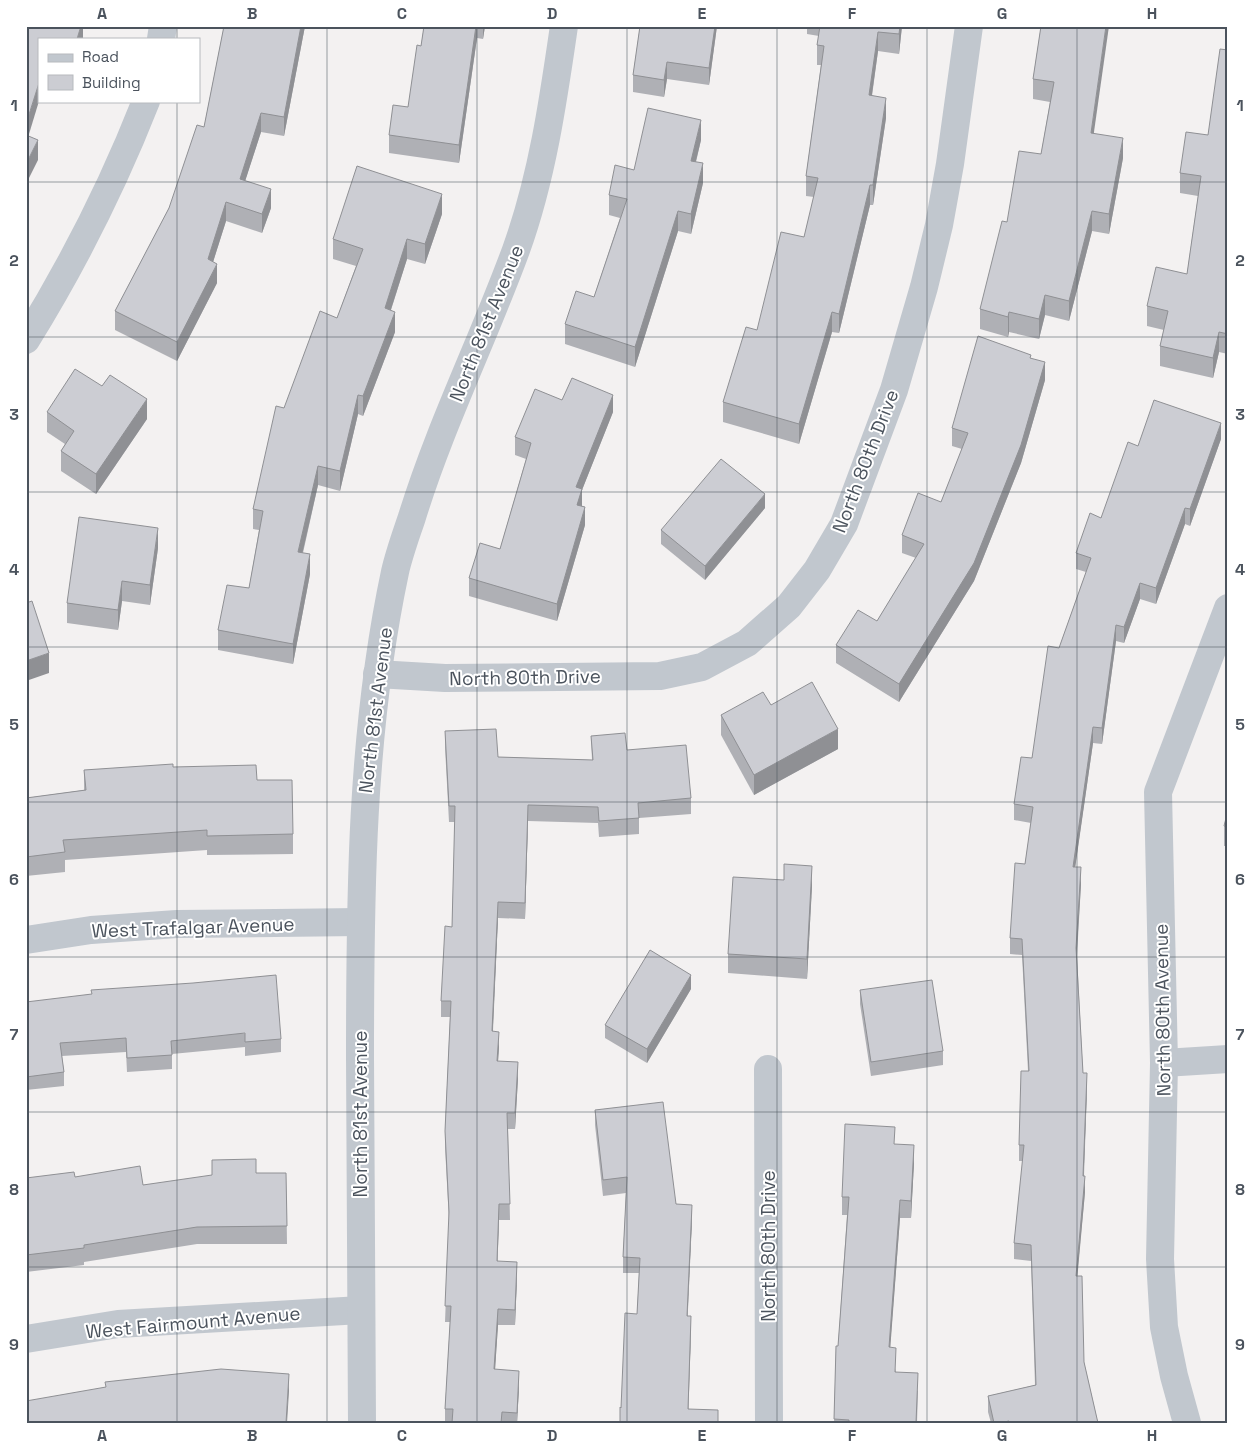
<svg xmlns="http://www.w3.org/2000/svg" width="1254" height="1449" font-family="'Space Grotesk',sans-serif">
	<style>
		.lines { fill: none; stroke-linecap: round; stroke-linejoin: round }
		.minor { stroke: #c1c7ce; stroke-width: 28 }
		.wall { fill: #afb0b5 }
		.shaded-wall { fill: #8f9094 }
		.building { fill: #cccdd3; stroke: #8f9094 }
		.grid { fill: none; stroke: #4b535d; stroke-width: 1; stroke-opacity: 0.55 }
		.labels { text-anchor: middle; stroke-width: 4; stroke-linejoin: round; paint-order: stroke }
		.street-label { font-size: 19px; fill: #4b535d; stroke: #fff }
		.neatline { fill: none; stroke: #4b535d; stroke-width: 2 }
		.grid-label { font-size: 16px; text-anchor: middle; font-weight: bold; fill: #4b535d }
	</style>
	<rect width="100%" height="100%" fill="#f3f1f1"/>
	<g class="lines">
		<!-- minor -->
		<g class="minor">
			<path d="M161,39L163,26"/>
			<path d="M26,340C73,264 113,185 146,101"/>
			<path d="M377,674L445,678L660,676L702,667L747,643L789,606L817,570L844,524L894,390L924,287L939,225L950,164L969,26"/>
			<path d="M26,940L91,930L177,924L360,922"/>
			<path d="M1164,1063L1228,1059"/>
			<path d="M768,1069L769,1423"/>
			<path d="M26,1339L118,1324L361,1310"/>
			<path d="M362,1423C361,1301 361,1179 360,1057C360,894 361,732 395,572C399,554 406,535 412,517C440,426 483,340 516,250C542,178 553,102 564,26"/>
			<path d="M1187,1423L1174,1376L1164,1327L1160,1259L1164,1063L1158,792L1228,608"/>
		</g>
	</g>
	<!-- wall -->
	<g class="wall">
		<path d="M224,26H305L284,136L261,132L245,181L271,208L262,233L226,221L213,262L217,283L177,361L115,330V311L169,208L204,127Z"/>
		<path d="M424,26H485L483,39L477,38L459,163L389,153V135L408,107L421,46Z"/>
		<path d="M640,26H717L709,85L667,79L664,97L633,92V75Z"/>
		<path d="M807,26H902L899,54L878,51L872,96L886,118L873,205H870L839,333L832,332L799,444L723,422V402L757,330L804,237L814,197L806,196V176L821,65H817V45L819,36L807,34Z"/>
		<path d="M1041,26L1094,133L1123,158L1109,234L1092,231L1069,321L1045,315L1039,339L1009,332L1008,337L980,329V309L1007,222L1041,154L1050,102L1033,99V79Z"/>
		<path d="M1228,50V354L1219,352L1213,378L1160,366V346L1164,330L1147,326V306L1187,274L1198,196L1180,193V173L1208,135Z"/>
		<path d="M701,140L696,162L703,183L691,234L678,231L635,367L565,344V324L594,297L620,218L609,215V195L634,170Z"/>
		<path d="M442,214L425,264L407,259L391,310L395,332L363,416L358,414L340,491L318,485L303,553L310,574L293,664L218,650V630L249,588L259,530L253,529V509L284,408L337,318L356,266L333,259V239Z"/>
		<path d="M1031,358L1045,380L1021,463L974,581L899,702L836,663V645L877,621L916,558L902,553V535L941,502L962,449L952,446V428Z"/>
		<path d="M562,400L613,412L582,490V506L585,525L557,621L469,596V578L500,549L526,459L515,455V437Z"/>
		<path d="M47,412L147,419L96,494L61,471V451L65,444L47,432Z"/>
		<path d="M1221,439L1190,526L1185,524L1156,604L1140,599L1124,643L1116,641L1102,744L1093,743L1075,867L1081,884L1077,956L1083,1073L1087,1089L1084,1176L1085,1192L1077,1276L1084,1362L1098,1423H991L988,1412V1396L1035,1385L1031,1261L1014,1259V1243L1023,1161H1019V1145L1028,1071L1022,955L1010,954V938L1025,864L1031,823L1014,820V804L1032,758L1059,648L1086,572L1076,569V553L1101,518L1138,446Z"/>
		<path d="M765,508L705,580L661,544V530Z"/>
		<path d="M158,548L150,605L122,601L118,630L67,623V603Z"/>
		<path d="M771,705L838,749L754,795L721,735V715Z"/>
		<path d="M445,731L498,757L592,760L591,736L627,750L691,798V814L639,818V834L599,837L598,823L528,821L525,919L498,918L493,1031L499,1047L498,1061L518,1078L515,1129H508L510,1220H499L497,1261L517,1278L515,1325H498L495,1370L519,1387L517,1423H445V1409L450,1322H445L449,1221L445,1147V1131L450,1017H441V1001L452,927L455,822H449L445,747Z"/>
		<path d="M173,767L257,780L293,834V854L207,855V850L65,860V872L26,876V798L84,790V770Z"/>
		<path d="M1228,810V846H1224V826Z"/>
		<path d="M812,886L807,979L728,973V954Z"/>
		<path d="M691,989L647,1063L605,1038V1025Z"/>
		<path d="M860,990L943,1051V1065L871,1076L860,1004Z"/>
		<path d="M26,1002L281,1039V1052L245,1056V1047L172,1054V1069L127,1072L126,1052L62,1056L64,1072V1086L26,1090Z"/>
		<path d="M595,1110L676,1204L692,1220L687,1316L691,1331L688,1409L718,1423L621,1408L637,1314L639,1273H623V1257L626,1193L603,1196L595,1125Z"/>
		<path d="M895,1144L914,1163L911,1218H900L890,1347L896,1372L918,1391L917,1423H834L836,1346H838L847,1215H842V1197Z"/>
		<path d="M256,1173H286L287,1244H197L84,1262V1265L26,1272V1178L75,1177L143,1185Z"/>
	</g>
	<!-- shaded-wall -->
	<g class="shaded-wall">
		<path d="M81,26H83V39H77Z"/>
		<path d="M301,26H305L284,136V117Z"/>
		<path d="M476,26H477V38L459,163V145Z"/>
		<path d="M483,26H485L483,39Z"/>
		<path d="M715,26H717L709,85V68Z"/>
		<path d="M900,26H902L899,54V34Z"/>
		<path d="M1106,26H1109L1091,153V133Z"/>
		<path d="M878,32V51L869,115V95Z"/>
		<path d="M667,62V79L664,97V80Z"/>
		<path d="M39,83V101L26,144V124Z"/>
		<path d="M886,98V118L873,205V185Z"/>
		<path d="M261,113V132L240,197V179Z"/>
		<path d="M701,120V140L691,181V161Z"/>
		<path d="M1123,138V158L1109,234V214Z"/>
		<path d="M38,140V160L26,184V164Z"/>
		<path d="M703,163V183L691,234V214Z"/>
		<path d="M870,185V205L839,333V314Z"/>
		<path d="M271,189V208L262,233V214Z"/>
		<path d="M442,194V214L425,264V244Z"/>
		<path d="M226,202V221L208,278V259Z"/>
		<path d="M678,211V231L635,367V347Z"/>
		<path d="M1092,211V231L1069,321V301Z"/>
		<path d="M407,239V259L385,328V308Z"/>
		<path d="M217,264V283L177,361V342Z"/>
		<path d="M1045,295V315L1039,339V319Z"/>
		<path d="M395,312V332L363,416V396Z"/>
		<path d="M832,312V332L799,444V424Z"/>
		<path d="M1009,312V332L1008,337V317Z"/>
		<path d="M1219,332V352L1213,378V358Z"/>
		<path d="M1045,362V380L1021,463L974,581L899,702V684Z"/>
		<path d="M358,395V414L340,491V471Z"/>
		<path d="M613,395V412L582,490V506L577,522L576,487Z"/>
		<path d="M147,399V419L96,494V474Z"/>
		<path d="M1221,423V439L1190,526V509Z"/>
		<path d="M318,466V485L298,572V552Z"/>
		<path d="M765,494V508L705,580V566Z"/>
		<path d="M585,507V525L557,621V604Z"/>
		<path d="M1185,508V524L1156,604V588Z"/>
		<path d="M158,528V548L150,605V585Z"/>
		<path d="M310,554V574L293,664V644Z"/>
		<path d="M122,581V601L118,630V610Z"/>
		<path d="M1140,583V599L1124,643V627Z"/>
		<path d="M1116,625V641L1102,744V728Z"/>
		<path d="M49,653V673L26,681V661Z"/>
		<path d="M1093,727V743L1073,883V867Z"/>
		<path d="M838,729V749L754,795V775Z"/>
		<path d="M528,805V821L525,919V903Z"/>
		<path d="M812,866V886L807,979V959Z"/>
		<path d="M1081,867V884L1076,964V948Z"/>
		<path d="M498,902V918L492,1047V1031Z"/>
		<path d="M691,975V989L647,1063V1049Z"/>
		<path d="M499,1032V1047L497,1077V1061Z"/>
		<path d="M518,1062V1078L515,1129V1113Z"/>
		<path d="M1087,1073V1089L1083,1192V1176Z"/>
		<path d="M914,1145V1163L911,1218V1201Z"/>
		<path d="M1085,1176V1192L1076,1292V1276Z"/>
		<path d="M900,1200V1218L889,1365V1347Z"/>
		<path d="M499,1204V1220L497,1277V1261Z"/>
		<path d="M692,1205V1220L687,1331V1316Z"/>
		<path d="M517,1262V1278L515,1325V1310Z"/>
		<path d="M498,1309V1325L494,1385V1369Z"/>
		<path d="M691,1316V1331L688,1423V1409Z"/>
		<path d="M519,1371V1387L517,1423V1413Z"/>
		<path d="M289,1374V1391L287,1423H286Z"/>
	</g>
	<!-- building -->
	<g class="building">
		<path d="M26,26H81L77,39H39V83L26,124Z"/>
		<path d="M224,26H301L284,117L261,113L240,179L271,189L262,214L226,202L208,259L217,264L177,342L115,311L169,208L197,125L204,127Z"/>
		<path d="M424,26H476L459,145L389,135L393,105L408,107L417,45L421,46Z"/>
		<path d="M640,26H715L709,68L667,62L664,80L633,75Z"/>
		<path d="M820,26H900L899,34L878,32L869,95L886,98L873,185H870L839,314L832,312L799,424L723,402L746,327L757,330L781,232L804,237L818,178L806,176L824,46L817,45Z"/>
		<path d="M1041,26H1106L1091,133L1123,138L1109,214L1092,211L1069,301L1045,295L1039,319L1009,312L1008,317L980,309L1002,221L1007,222L1019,151L1041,154L1054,82L1033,79Z"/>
		<path d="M1220,49L1228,50V334L1219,332L1213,358L1160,346L1168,311L1147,306L1156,267L1187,274L1201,176L1180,173L1186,132L1208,135Z"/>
		<path d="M648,108L701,120L691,161L703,163L691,214L678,211L635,347L565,324L576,291L594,297L627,199L609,195L615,165L634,170Z"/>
		<path d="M26,135L38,140L26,164Z"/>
		<path d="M357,166L442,194L425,244L407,239L385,308L395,312L363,396L358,395L340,471L318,466L298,552L310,554L293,644L218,630L227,585L249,588L263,511L253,509L276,406L284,408L320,311L337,318L363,249L333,239Z"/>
		<path d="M978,336L1031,355L1030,358L1045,362L1021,445L974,563L899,684L836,645L858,610L877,621L924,544L902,535L918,493L941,502L968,433L952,428Z"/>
		<path d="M75,369L102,386L110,375L147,399L96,474L61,451L74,431L47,412Z"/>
		<path d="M572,378L613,395L576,487L582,489L577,505L585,507L557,604L469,578L480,543L500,549L531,443L515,437L535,389L562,400Z"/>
		<path d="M1154,400L1221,423L1190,509L1185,508L1156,588L1140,583L1124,627L1116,625L1102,728L1093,727L1073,867H1081L1076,948L1083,1073H1087L1083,1176H1085L1076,1276H1082L1084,1362L1098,1423H1009V1421L999,1423H994L988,1396L1036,1385L1031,1245L1014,1243L1024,1145H1019L1021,1071H1029L1022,939L1010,938L1015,863L1025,864L1033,807L1014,804L1021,757L1032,758L1048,646L1059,648L1091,558L1076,553L1090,513L1101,518L1128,442L1138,446Z"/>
		<path d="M721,459L765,494L705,566L661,530Z"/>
		<path d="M79,517L158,528L150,585L122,581L118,610L67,603Z"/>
		<path d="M32,601L49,653L26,661V603Z"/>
		<path d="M812,682L838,729L754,775L721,715L763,692L771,705Z"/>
		<path d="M496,729L498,757L593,760L591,736L625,733L627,750L686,745L691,798L638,803L639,818L599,821L598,807L528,805L525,903L498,902L492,1031L499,1032L497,1061L518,1062L515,1113H507L510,1204H499L497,1261L517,1262L515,1310L498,1309L494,1369L519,1371L517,1413L502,1412L501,1423H452L453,1409H445L451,1306H445L449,1212L445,1131L451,1001H441L445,926L452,927L455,806H449L445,731Z"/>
		<path d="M173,764V767L256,765L257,780H292L293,834L207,836V830L63,840L65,852L26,857V798L86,790L84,770Z"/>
		<path d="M1228,810V827L1224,826Z"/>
		<path d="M784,864L812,866L807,959L728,954L733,877L784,880Z"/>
		<path d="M650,950L691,975L647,1049L605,1025Z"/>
		<path d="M276,975L281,1039L245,1042V1033L171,1041L172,1055L127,1058L126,1038L60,1043L64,1072L26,1077V1002L92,994L91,990L193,983Z"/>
		<path d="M932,980L943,1051L871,1062L860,990Z"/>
		<path d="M663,1102L676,1204L692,1205L687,1316H691L688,1409L718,1410V1423H620V1407L621,1408L625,1313L637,1314L640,1258L623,1257L627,1177L603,1180L595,1110Z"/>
		<path d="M845,1124L895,1127L894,1144L914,1145L911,1201L900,1200L889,1347L896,1348L895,1372L918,1373L916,1423H849V1420L834,1419L836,1346H838L849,1197H842Z"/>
		<path d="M256,1159V1173H286L287,1226L197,1227L84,1245V1248L26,1255V1178L74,1172L75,1177L140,1166L143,1185L212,1175V1160Z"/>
		<path d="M221,1369L289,1374L286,1423H26V1401L106,1387L105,1382Z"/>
	</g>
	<!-- grid -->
	<path class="grid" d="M177,26V39M327,26V1423M477,26V1423M627,26V1423M777,26V1423M927,26V1423M1077,26V1423M177,101V1423M26,182H1228M26,337H1228M26,492H1228M26,647H1228M26,802H1228M26,957H1228M26,1112H1228M26,1267H1228"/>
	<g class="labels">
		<!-- street labels -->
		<g class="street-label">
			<text transform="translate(486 323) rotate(-68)" y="7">North 81st Avenue</text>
			<text transform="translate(865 461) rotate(-69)" y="7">North 80th Drive</text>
			<text transform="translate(525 677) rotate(-1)" y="7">North 80th Drive</text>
			<text transform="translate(375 710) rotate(-83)" y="7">North 81st Avenue</text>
			<text transform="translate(193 927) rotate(-2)" y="7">West Trafalgar Avenue</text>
			<text transform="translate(1162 1010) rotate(-91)" y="7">North 80th Avenue</text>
			<text transform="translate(360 1114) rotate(-90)" y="7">North 81st Avenue</text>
			<text transform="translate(768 1246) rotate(-90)" y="7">North 80th Drive</text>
			<text transform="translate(193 1322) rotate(-5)" y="7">West Fairmount Avenue</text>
		</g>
	</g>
	<!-- border -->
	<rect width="1254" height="1449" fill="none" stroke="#ffffff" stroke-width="55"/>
	<!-- legend -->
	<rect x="38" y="38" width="162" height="65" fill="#ffffff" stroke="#b7babe"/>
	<rect x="48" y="54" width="25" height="8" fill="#c1c7ce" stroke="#b7babe"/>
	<text x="82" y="62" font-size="15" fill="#4b535d">Road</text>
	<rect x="48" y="75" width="25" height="15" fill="#cccdd3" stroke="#b7babe"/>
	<text x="82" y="88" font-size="15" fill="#4b535d">Building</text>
	<rect x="28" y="28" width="1198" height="1394" class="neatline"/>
	<g class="grid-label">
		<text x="102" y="19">A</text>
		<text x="252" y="19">B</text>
		<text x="402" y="19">C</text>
		<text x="552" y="19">D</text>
		<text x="702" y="19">E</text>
		<text x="852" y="19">F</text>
		<text x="1002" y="19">G</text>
		<text x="1152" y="19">H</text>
		<text x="14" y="111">1</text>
		<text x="1240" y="111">1</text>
		<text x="14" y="266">2</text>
		<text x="1240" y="266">2</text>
		<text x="14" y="420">3</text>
		<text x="1240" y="420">3</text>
		<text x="14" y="575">4</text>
		<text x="1240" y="575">4</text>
		<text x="14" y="730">5</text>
		<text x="1240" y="730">5</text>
		<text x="14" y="885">6</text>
		<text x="1240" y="885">6</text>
		<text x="14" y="1040">7</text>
		<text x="1240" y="1040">7</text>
		<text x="14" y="1195">8</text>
		<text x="1240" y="1195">8</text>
		<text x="14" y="1350">9</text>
		<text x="1240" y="1350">9</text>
		<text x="102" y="1441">A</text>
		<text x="252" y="1441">B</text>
		<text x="402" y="1441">C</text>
		<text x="552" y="1441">D</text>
		<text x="702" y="1441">E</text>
		<text x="852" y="1441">F</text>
		<text x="1002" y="1441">G</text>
		<text x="1152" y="1441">H</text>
	</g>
</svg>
